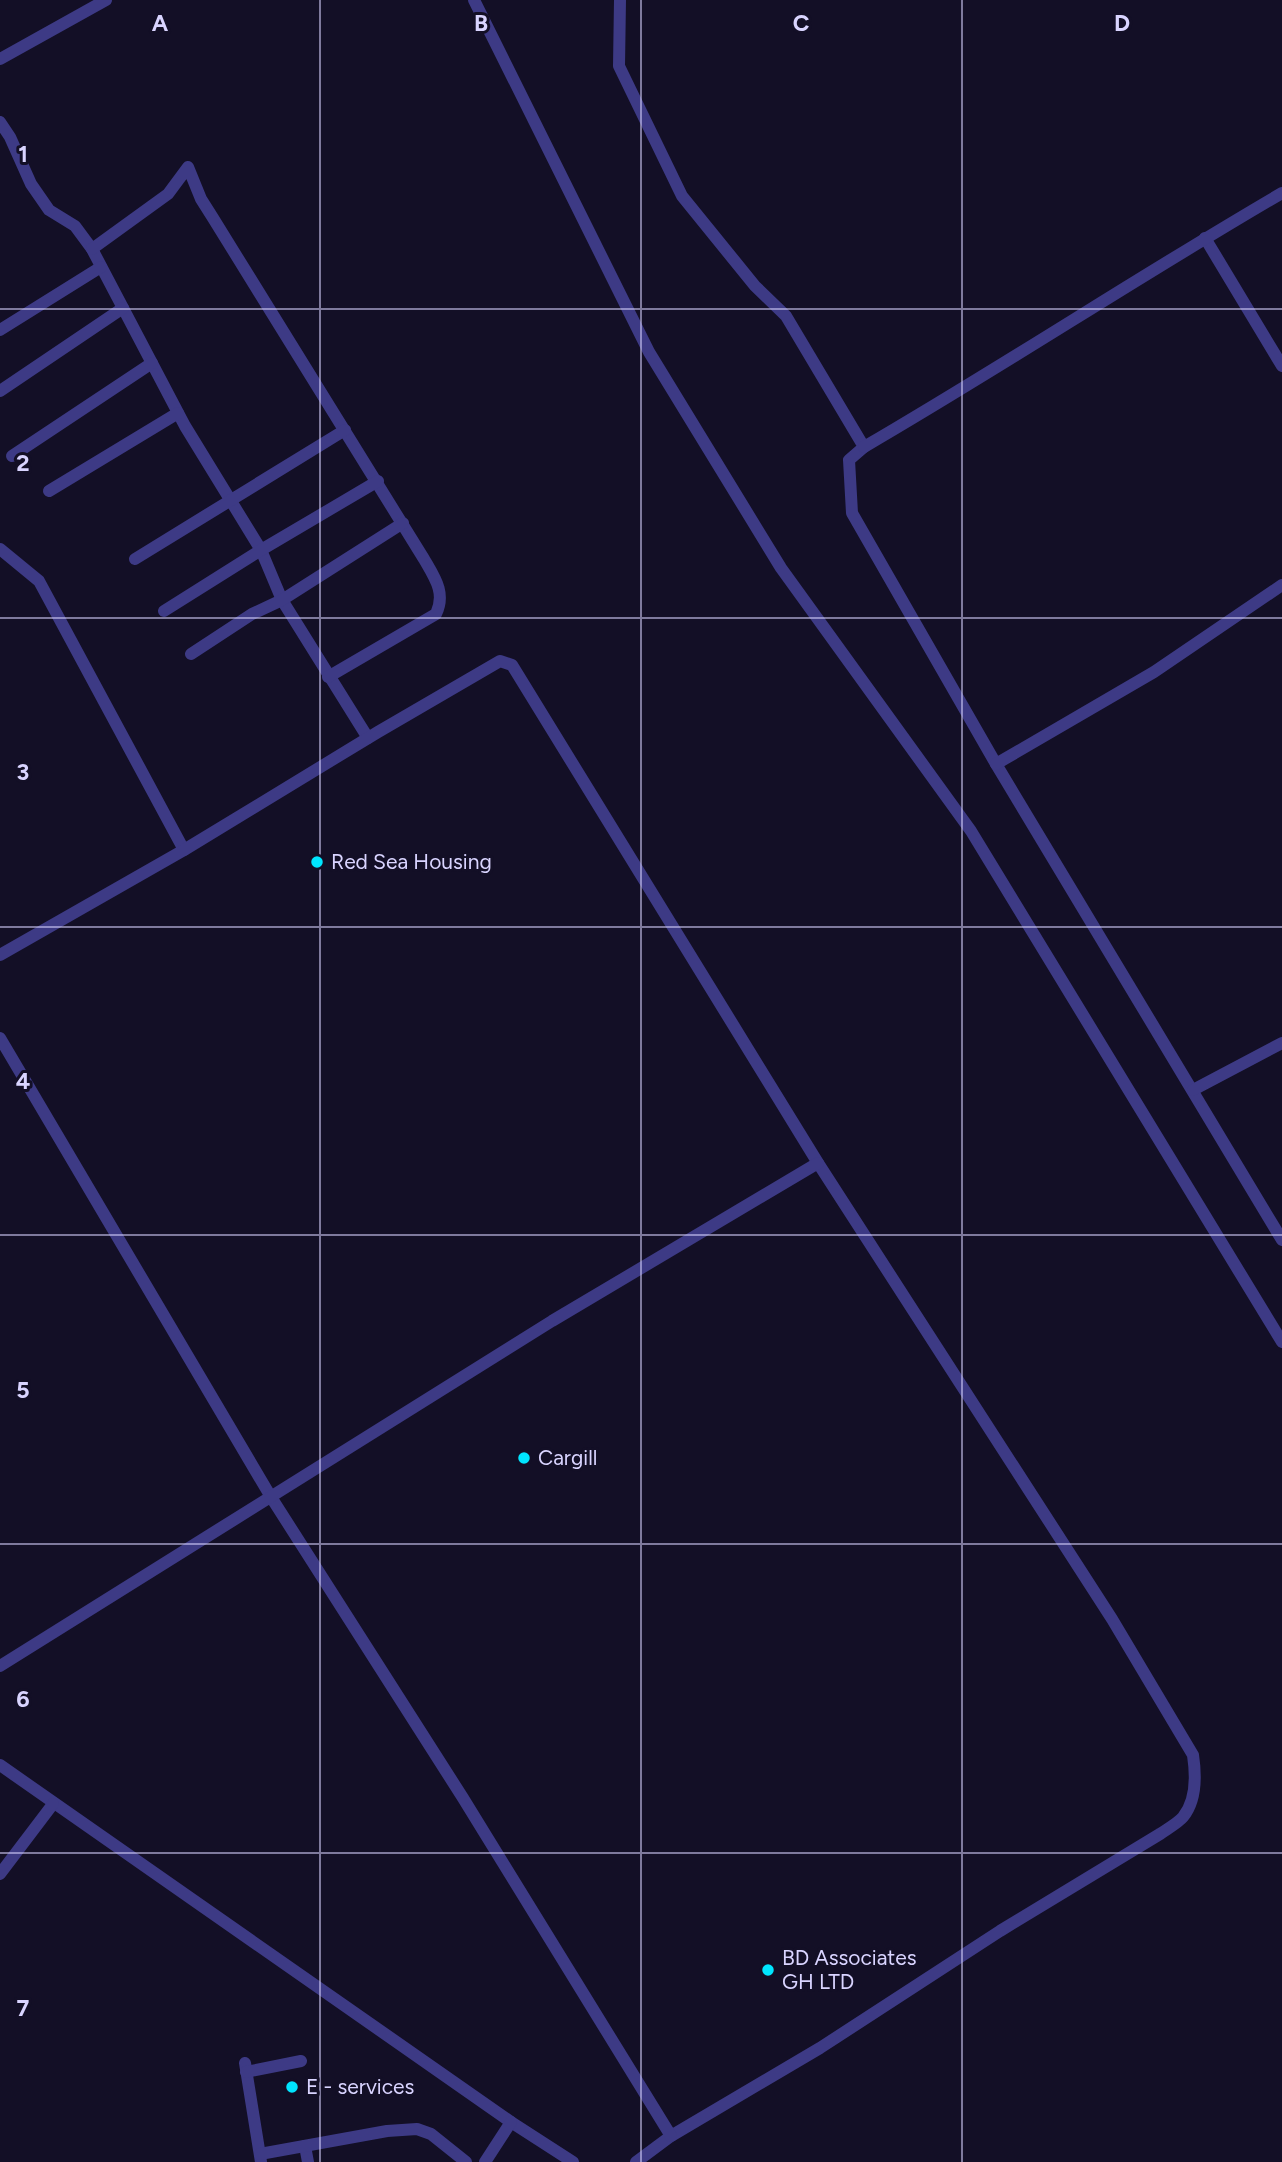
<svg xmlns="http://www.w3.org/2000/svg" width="1282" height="2162" font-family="Figtree,sans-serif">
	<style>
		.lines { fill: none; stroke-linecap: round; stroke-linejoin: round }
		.minor { stroke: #3d3a85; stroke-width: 12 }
		.grid { fill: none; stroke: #d9d4ff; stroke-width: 2; stroke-opacity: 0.55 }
		.poi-dot { fill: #00e5ff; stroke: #130f26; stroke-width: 2.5 }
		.labels { text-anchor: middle; stroke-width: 6; stroke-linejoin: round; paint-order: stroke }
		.poi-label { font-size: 21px; fill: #d9d4ff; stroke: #130f26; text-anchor: start }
		.grid-label { font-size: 23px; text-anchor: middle; font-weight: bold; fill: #d9d4ff; stroke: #130f26; stroke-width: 6; stroke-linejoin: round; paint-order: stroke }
	</style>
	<rect width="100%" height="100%" fill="#130f26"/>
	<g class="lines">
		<!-- minor -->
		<g class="minor">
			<path d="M474,0L649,352L781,568L971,831L1282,1342"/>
			<path d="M620,0L619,66L682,196L755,286L786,316L864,447L849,460L852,513L996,764L1282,1240"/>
			<path d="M0,59L106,0"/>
			<path d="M0,122L10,137L31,184L49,210L75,226L92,249L185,426L261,550L282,600L368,738"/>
			<path d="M1205,238L1282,366"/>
			<path d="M92,249L168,194L188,167L201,199L213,218L424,559C435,578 446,593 436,614L328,677"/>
			<path d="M0,330L101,267"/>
			<path d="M0,391L123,308"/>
			<path d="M864,447C1005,365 1141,275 1282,193"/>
			<path d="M12,456L152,363"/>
			<path d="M49,491L178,413"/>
			<path d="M0,549L39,581L184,850"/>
			<path d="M135,559L345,430"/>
			<path d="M164,611L261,550L378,481"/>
			<path d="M191,654L252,614L282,600L403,523"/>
			<path d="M996,764L1154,672L1282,585"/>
			<path d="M0,955L184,850L378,732L500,661L512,665L818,1163L1112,1619L1193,1755C1196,1775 1197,1800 1183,1817C1178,1823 1167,1829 1160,1834L1000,1931L820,2048L671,2136L636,2162"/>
			<path d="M0,1038L271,1497L463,1798L671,2136"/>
			<path d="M1193,1090L1282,1043"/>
			<path d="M0,1666L552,1321L818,1163"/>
			<path d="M0,1765L511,2122L573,2162"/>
			<path d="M0,1874L53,1804"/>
			<path d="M245,2063L261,2162"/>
			<path d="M246,2072L301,2061"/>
			<path d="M305,2146L308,2162"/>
			<path d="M260,2154L387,2131L417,2129L431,2134L466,2162"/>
			<path d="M485,2162L511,2122"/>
		</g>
	</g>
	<!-- grid -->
	<path class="grid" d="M320,0V2162M641,0V2162M962,0V2162M0,309H1282M0,618H1282M0,927H1282M0,1235H1282M0,1544H1282M0,1853H1282"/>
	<!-- markers -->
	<g class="poi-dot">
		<circle cx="317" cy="862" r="7"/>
		<circle cx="524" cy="1458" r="7"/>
		<circle cx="768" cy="1970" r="7"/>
		<circle cx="292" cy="2087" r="7"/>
	</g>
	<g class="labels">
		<!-- poi labels -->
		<g class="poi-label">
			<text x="331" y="869">Red Sea Housing</text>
			<text x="538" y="1465">Cargill</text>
			<text x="782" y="1965">BD Associates<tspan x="782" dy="24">GH LTD</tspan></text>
			<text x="306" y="2094">E - services</text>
		</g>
	</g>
	<g class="grid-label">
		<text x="160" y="31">A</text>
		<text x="481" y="31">B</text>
		<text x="801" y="31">C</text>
		<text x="1122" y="31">D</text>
		<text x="23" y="162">1</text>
		<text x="23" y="471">2</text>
		<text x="23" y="780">3</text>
		<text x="23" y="1089">4</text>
		<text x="23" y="1398">5</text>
		<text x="23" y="1707">6</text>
		<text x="23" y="2016">7</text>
	</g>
</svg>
